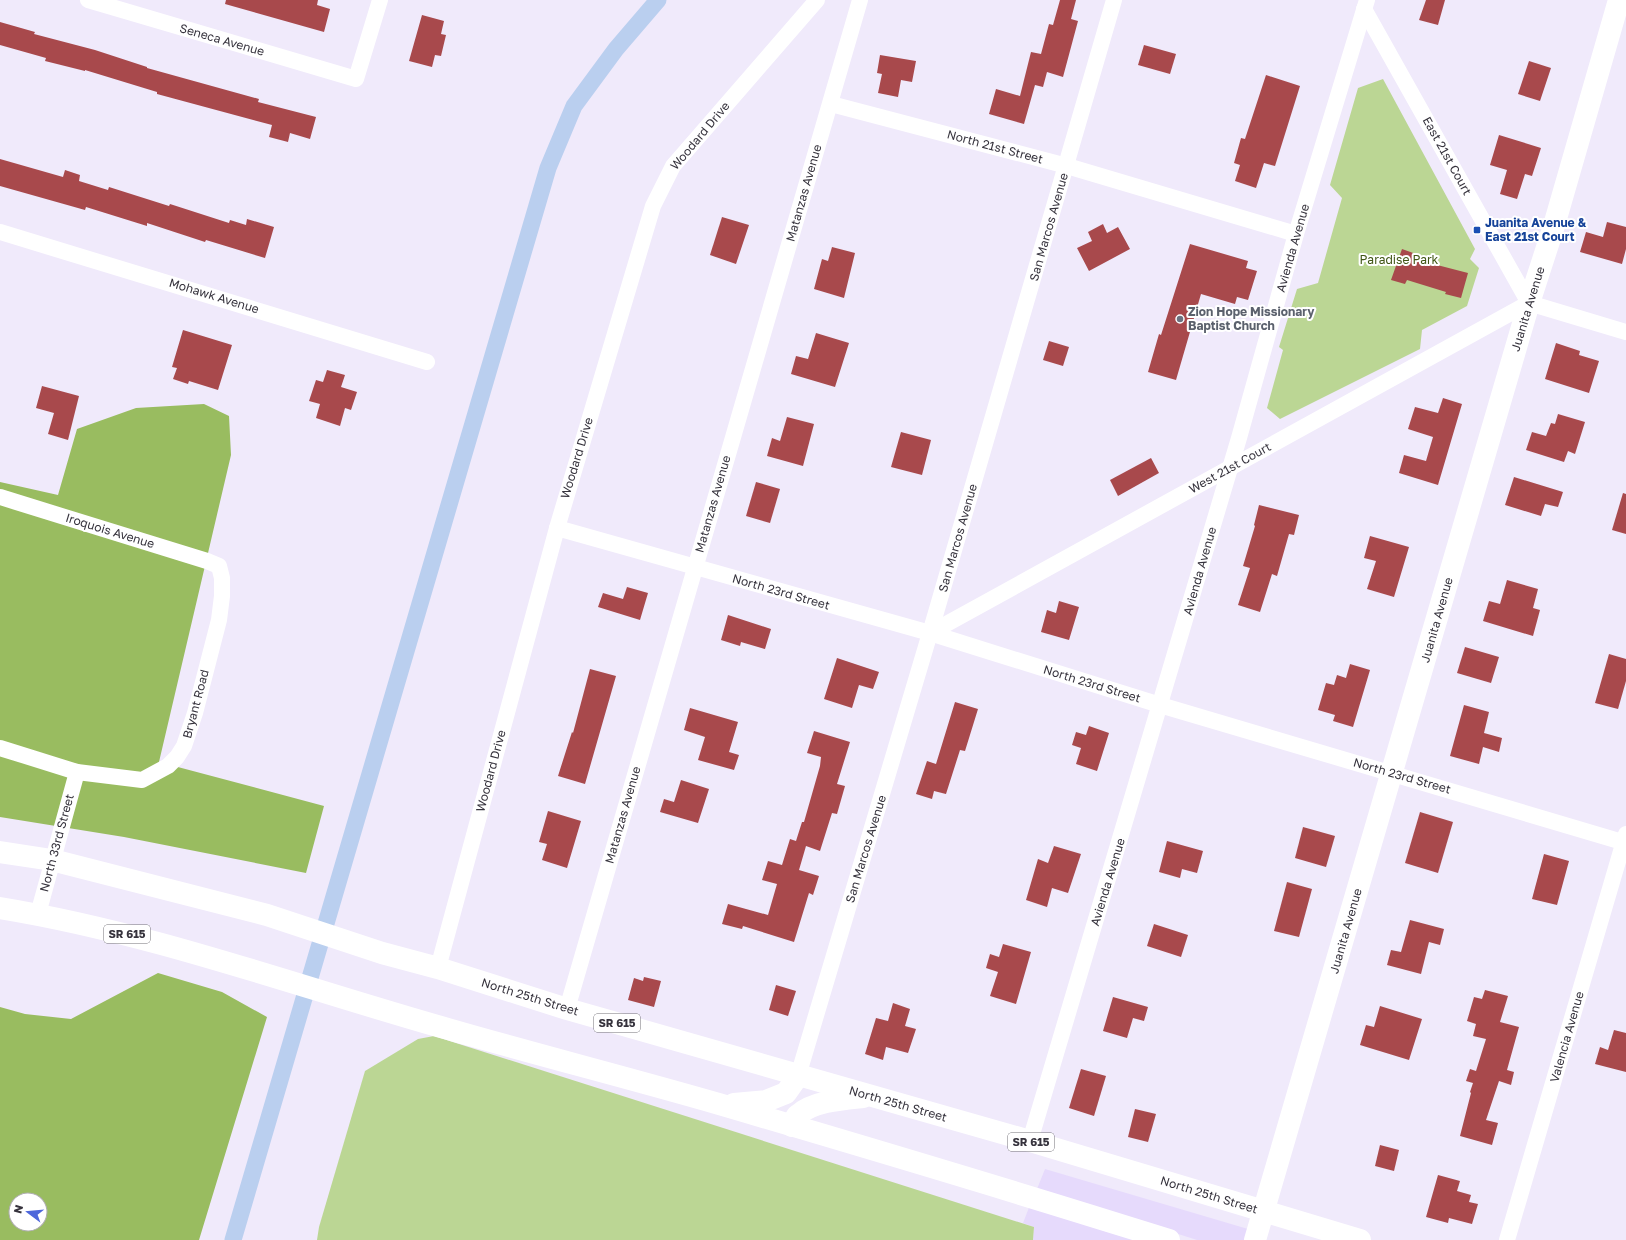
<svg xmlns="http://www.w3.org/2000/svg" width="1626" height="1240" font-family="'Golos Text',sans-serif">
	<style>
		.built { fill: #e6dafc }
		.green { fill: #bbd694 }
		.forest { fill: #99bc60; fill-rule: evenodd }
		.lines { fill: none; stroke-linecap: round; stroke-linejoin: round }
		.canal { stroke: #bacfef; stroke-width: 17 }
		.building { fill: #a8494c }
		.street { stroke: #fff; stroke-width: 16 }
		.secondary { stroke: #fff; stroke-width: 22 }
		.primary { stroke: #fff; stroke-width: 22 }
		.transit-dot { fill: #1a4fb4; stroke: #fff; stroke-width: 1.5 }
		.worship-dot { fill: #6b7280; stroke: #fff; stroke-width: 1.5 }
		.labels { text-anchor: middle; stroke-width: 4; stroke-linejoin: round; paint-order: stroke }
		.shield { fill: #fff; stroke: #727077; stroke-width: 1 }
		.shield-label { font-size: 11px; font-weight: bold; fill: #36333d }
		.street-label { font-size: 12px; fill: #36333d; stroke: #fff }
		.transit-label { font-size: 12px; font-weight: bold; fill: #164399; stroke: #fff; text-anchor: start }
		.park-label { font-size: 12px; fill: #405615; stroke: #fff }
		.worship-label { font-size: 12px; font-weight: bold; fill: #5b616d; stroke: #fff; text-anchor: start }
	</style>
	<rect width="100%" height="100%" fill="#f0eafb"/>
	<!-- built -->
	<g class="built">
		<path d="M1045,1169L1248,1229L1245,1240H1197L1037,1189Z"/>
		<path d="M1030,1205L1141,1240H1033L1034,1227L1023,1223Z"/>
	</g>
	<!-- green -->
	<g class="green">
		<path d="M1383,79L1475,249L1470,259L1479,268L1467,306L1422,330L1420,349L1280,419L1267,408L1283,350L1279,347L1297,289L1318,283L1342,198L1330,185L1358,88Z"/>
		<path d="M434,1036L1034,1227L1033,1240H317L319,1227L365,1071L418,1039Z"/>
	</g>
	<!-- forest -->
	<g class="forest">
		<path d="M204,404L229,416L231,455L159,762L324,806L306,873L124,837L0,817V482L58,495L77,429L136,408Z"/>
		<path d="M158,973L222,992L267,1017L199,1240H0V1007L25,1014L71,1019ZM16,1200H40V1224H16Z"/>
	</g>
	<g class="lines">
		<!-- canal -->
		<path class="canal" d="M233,1240L548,168L574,106L616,49L658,0"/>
	</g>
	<!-- building -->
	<g class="building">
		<path d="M226,0H318L317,5L330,9L324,32L225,4Z"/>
		<path d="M1060,0H1076L1071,19L1078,21L1063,77L1047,72L1043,87L1035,85L1024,124L989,114L996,89L1020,96L1031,52L1041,54L1049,24L1053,25Z"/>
		<path d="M1426,0H1445L1438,25L1419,20Z"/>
		<path d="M422,15L444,21L441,34L446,35L441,56L435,55L432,67L409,61Z"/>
		<path d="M0,22L35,32L34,34L95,50L147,67V68L259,99L258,102L316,117L310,139L290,133L288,142L269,137L272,125L157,94V92L85,70V71L45,61L46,58L0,45Z"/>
		<path d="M1144,45L1176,54L1170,74L1138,65Z"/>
		<path d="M880,55L916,61L912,82L901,80L898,97L878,93L882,74L877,73Z"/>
		<path d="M1529,61L1551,68L1540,101L1518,94Z"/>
		<path d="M1266,75L1300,86L1275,166L1264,163L1256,188L1235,181L1240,165L1234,163L1241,138L1245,139Z"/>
		<path d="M1499,135L1541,148L1532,176L1525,174L1517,199L1500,194L1507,170L1490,165Z"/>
		<path d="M0,159L63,177L65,170L80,175L79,181L108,190L109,187L169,206L170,204L229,223L230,220L246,225L247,219L274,227L265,258L206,240L205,242L147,223V226L86,207L85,210L0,186Z"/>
		<path d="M722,217L749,225L736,264L710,255Z"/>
		<path d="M1607,222L1626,227V249L1622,264L1580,252L1586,232L1603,237Z"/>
		<path d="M1103,224L1107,233L1118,227L1130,249L1089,271L1077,248L1092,241L1088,232Z"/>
		<path d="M1190,244L1248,261L1246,268L1257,271L1248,300L1237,297L1235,304L1201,294L1176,380L1148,372L1159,334L1161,335Z"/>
		<path d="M832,247L855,253L844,298L814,289L822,259L828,261Z"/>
		<path d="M1402,249L1416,254L1414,259L1468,273L1461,298L1445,294L1446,292L1407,280L1405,284L1391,280Z"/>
		<path d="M183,330L232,345L218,390L189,381L188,384L173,379L177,368L172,367Z"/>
		<path d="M816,333L849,343L835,387L791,374L796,356L808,359Z"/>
		<path d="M1049,341L1069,347L1063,366L1043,360Z"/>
		<path d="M1556,343L1580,351L1579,355L1599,361L1589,393L1545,379Z"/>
		<path d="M327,370L345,375L341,387L357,392L351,410L345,408L340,426L316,418L320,404L309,401L316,380L323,382Z"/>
		<path d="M42,386L79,396L68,440L48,434L54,413L36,408Z"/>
		<path d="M1443,398L1462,404L1438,485L1399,473L1404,455L1426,461L1433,437L1408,429L1415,407L1438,413Z"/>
		<path d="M1558,414L1585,422L1575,454L1568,451L1564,462L1526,450L1532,432L1546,436L1551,423L1555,424Z"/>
		<path d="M787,417L814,424L803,466L767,456L772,438L780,441Z"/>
		<path d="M901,432L931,440L922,475L891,467Z"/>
		<path d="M1151,458L1159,473L1118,496L1110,480Z"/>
		<path d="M1514,477L1563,492L1558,507L1545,504L1541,516L1505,505Z"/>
		<path d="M756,482L780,489L770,523L746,516Z"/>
		<path d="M1623,493L1626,494V534L1612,530Z"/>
		<path d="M1259,505L1299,515L1294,535L1289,534L1277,576L1272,574L1260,612L1238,605L1250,568L1243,566L1255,526L1254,525Z"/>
		<path d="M1370,536L1409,547L1394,597L1367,589L1376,561L1364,558Z"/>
		<path d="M1507,580L1538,589L1533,608L1540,610L1533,636L1483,621L1489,601L1500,604Z"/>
		<path d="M627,587L648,593L640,620L598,607L603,593L623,599Z"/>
		<path d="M1059,601L1079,607L1069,640L1041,632L1047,610L1056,613Z"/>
		<path d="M728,615L771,629L765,649L741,642L740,646L721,640Z"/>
		<path d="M1465,647L1499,657L1491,683L1457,673Z"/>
		<path d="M1609,654L1626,659V681L1618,709L1595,703Z"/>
		<path d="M837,658L879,672L873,689L859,685L852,708L824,699Z"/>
		<path d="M1350,664L1370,670L1353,727L1333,721L1335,715L1318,710L1326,683L1334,685L1337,675L1346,678Z"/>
		<path d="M590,669L616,676L585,784L558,776L572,732L573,733Z"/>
		<path d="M955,702L978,709L965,751L960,750L946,794L934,791L932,799L916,794L927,761L936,764Z"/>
		<path d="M1464,705L1489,712L1484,733L1502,738L1499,752L1483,747L1479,764L1450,756Z"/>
		<path d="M690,708L738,722L729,752L739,755L734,770L698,760L705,737L684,730Z"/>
		<path d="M1089,726L1109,733L1097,771L1076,764L1081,748L1072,745L1076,732L1086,735Z"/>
		<path d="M814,731L850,742L837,784L845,786L837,814L832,813L820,851L806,846L799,870L819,876L813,895L809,893L794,942L743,926L742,929L722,924L728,904L768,915L777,884L762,880L768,861L782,865L790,839L796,841L802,822H804L820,766L821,757L807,753Z"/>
		<path d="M681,780L709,789L698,823L660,812L664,799L674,802Z"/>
		<path d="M548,811L581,821L567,868L542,860L547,844L539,842Z"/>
		<path d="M1420,812L1453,822L1438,873L1405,863Z"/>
		<path d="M1303,827L1335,836L1326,867L1295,858Z"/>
		<path d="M1167,841L1203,851L1197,873L1182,869L1180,878L1159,872Z"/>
		<path d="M1054,846L1081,854L1068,893L1052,888L1047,907L1026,900L1038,859L1048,863Z"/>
		<path d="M1544,854L1569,861L1557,905L1532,899Z"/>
		<path d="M1287,882L1312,889L1299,937L1274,931Z"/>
		<path d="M1410,920L1444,929L1440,945L1429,942L1421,974L1387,965L1391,950L1401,952Z"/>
		<path d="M1154,924L1188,935L1181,957L1147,946Z"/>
		<path d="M1003,944L1031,952L1016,1004L990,996L998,972L986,968L990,954L999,957Z"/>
		<path d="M644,977L661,981L654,1007L628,1000L634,978L643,981Z"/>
		<path d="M776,985L796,991L788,1016L769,1010Z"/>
		<path d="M1485,990L1508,996L1500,1022L1519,1027L1507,1070L1514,1072L1511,1085L1499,1081L1486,1120L1498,1123L1492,1145L1460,1136L1471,1093L1470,1092L1473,1083L1466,1081L1470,1069L1476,1071L1486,1039L1473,1036L1476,1024L1467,1021L1474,997L1482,999Z"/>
		<path d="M1113,997L1148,1007L1144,1021L1133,1018L1127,1038L1103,1031Z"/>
		<path d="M893,1003L910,1009L905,1026L916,1029L908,1053L886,1047L883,1060L865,1054L876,1018L888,1021Z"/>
		<path d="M1380,1006L1422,1019L1409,1060L1360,1045L1366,1025L1374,1027Z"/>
		<path d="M1614,1030L1626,1033V1072L1595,1064L1600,1047L1608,1050Z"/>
		<path d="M1081,1069L1106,1076L1094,1116L1069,1108Z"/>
		<path d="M1135,1109L1156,1114L1148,1142L1128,1137Z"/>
		<path d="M1380,1145L1399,1150L1394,1171L1375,1166Z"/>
		<path d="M1438,1175L1460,1181L1457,1191L1471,1195L1469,1202L1478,1204L1472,1224L1449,1218L1448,1223L1426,1217Z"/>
	</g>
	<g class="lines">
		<!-- street -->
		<g class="street">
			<path d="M88,0L356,79L380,0"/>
			<path d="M1364,9L1529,303"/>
			<path d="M831,104L1067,166L1296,234"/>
			<path d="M0,232L427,362"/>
			<path d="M1529,303L1626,332"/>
			<path d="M0,497L207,561L219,566L222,578V596L219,620L195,713L184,746L177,757L168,766L142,780L77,772L0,748"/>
			<path d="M557,528L930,633L1160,705L1626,843"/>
			<path d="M930,633L1529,303"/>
			<path d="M38,914L77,772"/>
			<path d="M438,968L557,528L653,206L673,166L817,0"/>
			<path d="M567,1009L860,0"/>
			<path d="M798,1076L930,633L1114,0"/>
			<path d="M1030,1141L1239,438L1296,234L1367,0"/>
			<path d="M1507,1240L1626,834"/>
		</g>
		<!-- secondary -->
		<path class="secondary" d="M1255,1240L1529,303L1553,229L1619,0"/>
		<!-- primary -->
		<g class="primary">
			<path d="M0,852L52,860L267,915L382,953L438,968L567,1009L1030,1141L1360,1240"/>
			<path d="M0,908C153,933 299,987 448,1029C538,1055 629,1078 719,1104C869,1148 1020,1193 1169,1240"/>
			<path d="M734,1104L766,1101L786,1093L798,1076"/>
			<path d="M792,1126C794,1122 795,1117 798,1115C813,1101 844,1099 863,1097"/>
		</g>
	</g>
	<!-- markers -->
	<rect class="transit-dot" x="1473" y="226" width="8" height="8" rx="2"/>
	<circle class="worship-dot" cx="1180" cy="319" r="4"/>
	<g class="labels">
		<!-- shield labels -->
		<g class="shield">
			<rect x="104" y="925" width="46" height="18" rx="3"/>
			<rect x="594" y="1014" width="46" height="18" rx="3"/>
			<rect x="1008" y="1133" width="46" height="18" rx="3"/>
		</g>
		<g class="shield-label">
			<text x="127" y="938">SR 615</text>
			<text x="617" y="1027">SR 615</text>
			<text x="1031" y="1146">SR 615</text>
		</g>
		<!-- street labels -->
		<g class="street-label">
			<text transform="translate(222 40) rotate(16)" y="4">Seneca Avenue</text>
			<text transform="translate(700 136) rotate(-50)" y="4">Woodard Drive</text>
			<text transform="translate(995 147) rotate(15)" y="4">North 21st Street</text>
			<text transform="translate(1447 156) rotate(61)" y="4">East 21st Court</text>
			<text transform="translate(804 193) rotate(-74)" y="4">Matanzas Avenue</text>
			<text transform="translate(1049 227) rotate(-74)" y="4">San Marcos Avenue</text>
			<text transform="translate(1293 248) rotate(-74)" y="4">Avienda Avenue</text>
			<text transform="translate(214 296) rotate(17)" y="4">Mohawk Avenue</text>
			<text transform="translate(1528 309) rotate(-73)" y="4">Juanita Avenue</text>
			<text transform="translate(577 458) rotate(-73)" y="4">Woodard Drive</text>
			<text transform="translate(1230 468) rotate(-29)" y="4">West 21st Court</text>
			<text transform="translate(713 504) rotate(-74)" y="4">Matanzas Avenue</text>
			<text transform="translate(110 531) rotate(17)" y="4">Iroquois Avenue</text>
			<text transform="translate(958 538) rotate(-74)" y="4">San Marcos Avenue</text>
			<text transform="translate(1200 571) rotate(-74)" y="4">Avienda Avenue</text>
			<text transform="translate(781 592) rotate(16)" y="4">North 23rd Street</text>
			<text transform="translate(1437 620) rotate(-74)" y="4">Juanita Avenue</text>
			<text transform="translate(1092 684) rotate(17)" y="4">North 23rd Street</text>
			<text transform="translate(196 704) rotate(-75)" y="4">Bryant Road</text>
			<text transform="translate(491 771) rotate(-75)" y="4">Woodard Drive</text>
			<text transform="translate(1402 776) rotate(16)" y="4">North 23rd Street</text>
			<text transform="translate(623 815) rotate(-74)" y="4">Matanzas Avenue</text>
			<text transform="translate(57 843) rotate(-75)" y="4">North 33rd Street</text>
			<text transform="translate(866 849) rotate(-73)" y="4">San Marcos Avenue</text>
			<text transform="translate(1108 882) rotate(-73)" y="4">Avienda Avenue</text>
			<text transform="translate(1346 931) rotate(-74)" y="4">Juanita Avenue</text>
			<text transform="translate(530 997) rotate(17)" y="4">North 25th Street</text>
			<text transform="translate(1567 1037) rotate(-74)" y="4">Valencia Avenue</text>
			<text transform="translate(898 1104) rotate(16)" y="4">North 25th Street</text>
			<text transform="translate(1209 1195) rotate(17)" y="4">North 25th Street</text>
		</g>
		<!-- transit labels -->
		<g class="transit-label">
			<text x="1485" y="227">Juanita Avenue &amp;<tspan x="1485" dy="14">East 21st Court</tspan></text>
		</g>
		<!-- park labels -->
		<g class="park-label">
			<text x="1399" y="264">Paradise Park</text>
		</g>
		<!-- worship labels -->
		<g class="worship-label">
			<text x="1188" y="316">Zion Hope Missionary<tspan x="1188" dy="14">Baptist Church</tspan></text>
		</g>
	</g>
	<!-- north arrow -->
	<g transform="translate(28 1212) rotate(286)"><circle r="19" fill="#ffffff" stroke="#afadb1"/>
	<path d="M0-3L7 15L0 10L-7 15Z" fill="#4e67db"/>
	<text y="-6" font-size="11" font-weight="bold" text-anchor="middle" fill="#36333d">N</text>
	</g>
</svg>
